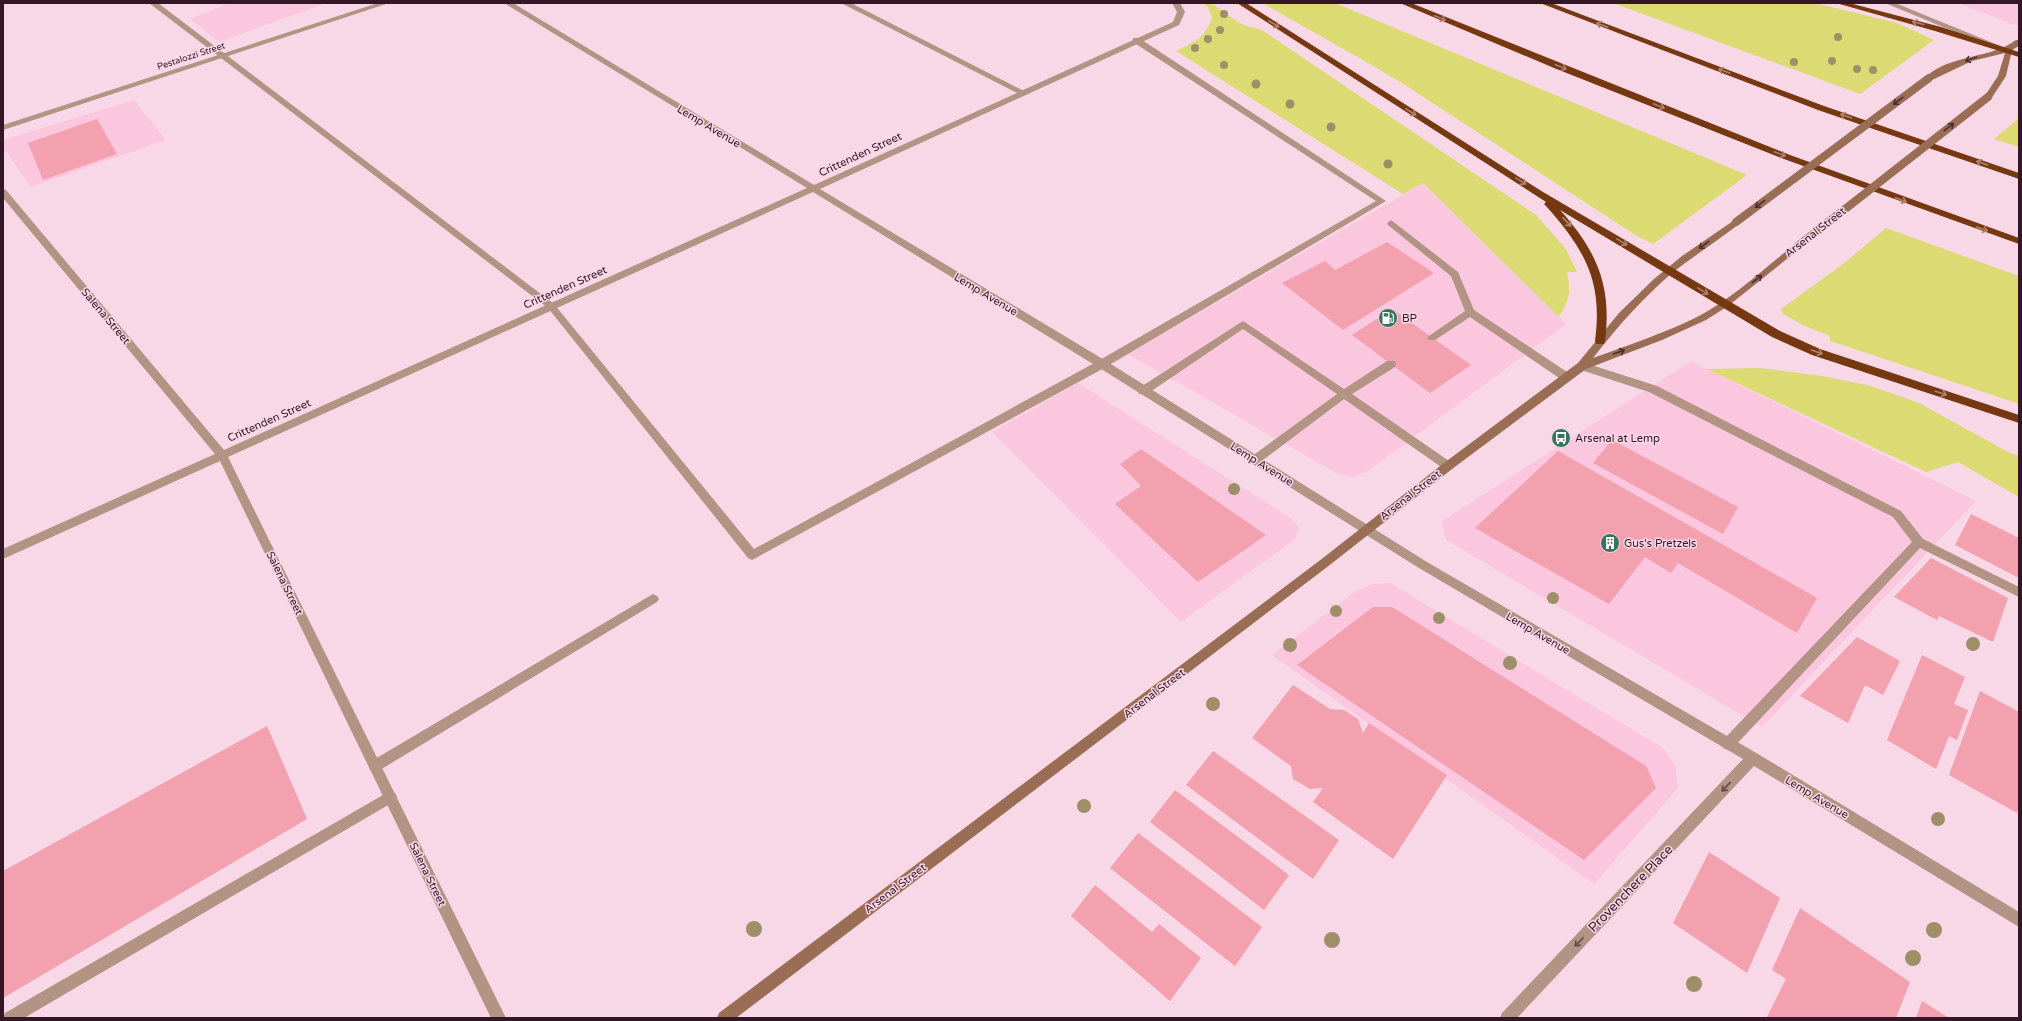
<svg xmlns="http://www.w3.org/2000/svg" width="2022" height="1021" font-family="'Varela Round',sans-serif">
	<style>
		.built { fill: #fac7df }
		.green { fill: #dbda73 }
		.building { fill: #f4a1af }
		.lines { fill: none; stroke-linecap: round; stroke-linejoin: round }
		.service { fill: #b39383; fill-rule: evenodd }
		.minor { fill: #b39383; fill-rule: evenodd }
		.secondary { fill: #9a6d55; fill-rule: evenodd }
		.motorway { fill: #763811; fill-rule: evenodd }
		.secondary-bridge { stroke: #9a6d55; stroke-width: 8 }
		.tree { fill: #9e8f68 }
		.oneway { stroke: #b08071 }
		.oneway2 { stroke: #4d2c32 }
		.oneway3 { stroke: #66494b }
		.labels { text-anchor: middle; stroke-width: 3; stroke-linejoin: round; paint-order: stroke }
		.far-street-label { font-size: 9px; fill: #331726; stroke: #f8d8e6 }
		.street-label { font-size: 11px; fill: #331726; stroke: #f8d8e6 }
		.poi-label { font-size: 11px; fill: #331726; stroke: #f8d8e6; text-anchor: start }
		.near-street-label { font-size: 13px; fill: #331726; stroke: #f8d8e6 }
	</style>
	<rect width="100%" height="100%" fill="#f8d8e6"/>
	<!-- built -->
	<g class="built">
		<path d="M230,3H327L219,42L190,19Z"/>
		<path d="M1957,3H2019V27L1984,13Z"/>
		<path d="M134,100L166,140L31,187L3,147V140Z"/>
		<path d="M1423,183L1566,324L1368,471L1352,477L1336,473L1128,354Z"/>
		<path d="M1691,361L1976,501L1762,727L1446,540L1442,521Z"/>
		<path d="M1078,383L1292,519L1299,528L1295,539L1181,622L992,432Z"/>
		<path d="M1390,583L1663,748L1675,765L1678,788L1594,884L1272,655L1353,593L1371,584Z"/>
	</g>
	<!-- green -->
	<g class="green">
		<path d="M1203,3C1220,3 1229,19 1244,25C1251,28 1258,27 1265,32L1536,215L1566,249L1577,272H1567C1571,293 1570,298 1559,317L1423,183L1403,194L1176,51C1196,41 1204,39 1212,18L1208,7Z"/>
		<path d="M1262,3H1335L1747,175L1653,244L1637,236L1405,85L1363,60Z"/>
		<path d="M1613,3H1815L1897,23L1934,40L1860,94Z"/>
		<path d="M2019,118V147L1994,139Z"/>
		<path d="M1886,228L2019,276V404L1830,341V336L1805,326L1783,314L1781,309L1843,264Z"/>
		<path d="M1761,368L1822,376L1871,386L1919,403L2008,452L2019,456V497L1958,462L1926,472L1707,369Z"/>
	</g>
	<!-- building -->
	<g class="building">
		<path d="M97,119L117,154L43,180L28,143Z"/>
		<path d="M1387,242L1434,273L1343,330L1282,283L1325,261L1335,270Z"/>
		<path d="M1392,309L1471,365L1430,393L1352,335Z"/>
		<path d="M1612,440L1738,507L1723,534L1593,463Z"/>
		<path d="M1141,449L1266,535L1198,582L1115,504L1141,486L1120,464Z"/>
		<path d="M1558,451L1817,598L1797,633L1678,563L1671,573L1645,557L1609,604L1475,528Z"/>
		<path d="M1971,514L2019,538V578L1955,545Z"/>
		<path d="M1931,558L2008,598L1993,642L1939,616L1937,620L1894,597Z"/>
		<path d="M1373,607H1392L1646,766L1656,788L1584,860L1297,665Z"/>
		<path d="M1857,637L1900,661L1883,695L1865,685L1848,723L1800,696Z"/>
		<path d="M1922,655L1965,677L1954,704L1968,710L1957,740L1949,736L1936,769L1887,740Z"/>
		<path d="M1293,685L1330,709L1344,710L1358,719L1363,733L1369,723L1447,775L1393,859L1313,802L1323,788L1310,789L1293,779L1291,766L1252,738Z"/>
		<path d="M1980,691L2019,712V807L2017,813L1949,775Z"/>
		<path d="M267,726L307,819L3,998V871Z"/>
		<path d="M1213,751L1339,840L1313,879L1186,785Z"/>
		<path d="M1175,790L1289,875L1264,910L1150,822Z"/>
		<path d="M1138,833L1262,927L1235,966L1110,868Z"/>
		<path d="M1709,852L1780,898L1747,973L1673,923Z"/>
		<path d="M1095,885L1152,932L1159,924L1201,958L1170,1001L1071,916Z"/>
		<path d="M1800,908L1910,982L1896,1018L1767,1017L1786,979L1772,970Z"/>
		<path d="M1922,1001L1949,1018H1916Z"/>
	</g>
	<g class="lines">
		<!-- service -->
		<g class="service">
			<path d="M149,3H158L554,304L754,549L1098,361L1376,201L1133,42V38H1139L1386,201L1106,367L752,560L748,558L548,308Z"/>
			<path d="M841,3H851L1026,92L1019,94Z"/>
			<path d="M1391,220L1458,272L1474,310L1570,374L1571,377L1570,380H1562L1470,317L1435,340H1429L1427,338L1429,336L1465,311L1451,276L1388,225L1387,223Z"/>
			<path d="M1243,321L1344,389L1387,361H1395L1396,364L1395,367L1352,394L1452,463L1453,466L1452,469H1444L1344,399L1259,463H1251L1250,460L1251,457L1337,394L1243,329L1147,394H1139L1138,391L1139,388Z"/>
			<path d="M1582,362L1657,386L1901,511L1923,539L2019,587V597L1920,548L1733,748L1728,750L1723,748L1722,744L1723,740L1912,542L1893,517L1649,392L1578,369L1577,366Z"/>
			<path d="M653,594L657,596L659,599L657,602L380,770L375,772L370,770L369,766L370,762Z"/>
			<path d="M390,791L395,793L397,797L395,801L24,1018H3L5,1013Z"/>
		</g>
		<!-- minor -->
		<g class="minor">
			<path d="M378,3H389L3,130V125Z"/>
			<path d="M504,3H513L814,185L1173,22L1177,12L1172,3H1180L1185,12L1179,25L820,189L1106,361L1427,562L1758,754L2019,912V927L1754,766L1517,1018H1500L1502,1013L1743,759L1419,568L1098,367L813,192L228,457L506,1018H491L220,461L3,559V549L215,454L3,198V189L6,190L224,450L807,188Z"/>
			<path d="M1885,3H1895L2003,47L1996,49Z"/>
		</g>
		<!-- secondary -->
		<g class="secondary">
			<path d="M2016,40H2019V46L2012,50L2006,76L1991,99L1984,97L1998,76L2005,53L1972,61L1932,80L1925,78C1948,54 1992,59 2016,40Z"/>
			<path d="M1736,219L1739,220V224C1717,241 1694,256 1672,273C1643,298 1617,327 1593,358C1629,345 1665,333 1699,316C1733,298 1765,268 1795,244L1798,243L1803,246L1728,306L1706,320L1662,340L1586,369L1452,469L1331,564L736,1018H717L719,1013L1323,558L1444,463L1578,363L1619,313L1654,279L1682,256Z"/>
		</g>
		<!-- motorway -->
		<g class="motorway">
			<path d="M1237,3H1246L1543,192L1780,331L1820,349L2019,415V423L1812,355L1772,337L1560,210C1597,251 1612,286 1605,341L1604,344H1596L1595,341C1603,281 1585,250 1546,206L1544,204L1546,202Z"/>
			<path d="M1400,3H1411L1790,155L2019,238V244L1784,159L1554,68Z"/>
			<path d="M1540,3H1551L1824,106L2019,173V179L1818,110Z"/>
			<path d="M1836,3H1849L1941,27L2019,52V57L1935,31Z"/>
		</g>
		<!-- secondary-bridge -->
		<g class="secondary-bridge">
			<path d="M1736,222L1929,78"/>
			<path d="M1798,246L1988,97"/>
		</g>
	</g>
	<!-- trees -->
	<g class="tree">
		<circle cx="1224" cy="14" r="4"/>
		<circle cx="1220" cy="30" r="4"/>
		<circle cx="1838" cy="37" r="4"/>
		<circle cx="1208" cy="39" r="4"/>
		<circle cx="1195" cy="48" r="4"/>
		<circle cx="1832" cy="61" r="4"/>
		<circle cx="1794" cy="62" r="4"/>
		<circle cx="1224" cy="65" r="4"/>
		<circle cx="1857" cy="69" r="4"/>
		<circle cx="1873" cy="70" r="4"/>
		<circle cx="1256" cy="84" r="4.5"/>
		<circle cx="1290" cy="104" r="4.5"/>
		<circle cx="1331" cy="127" r="4.5"/>
		<circle cx="1388" cy="164" r="4.5"/>
		<circle cx="1234" cy="489" r="6"/>
		<circle cx="1553" cy="598" r="6"/>
		<circle cx="1336" cy="611" r="6"/>
		<circle cx="1439" cy="618" r="6"/>
		<circle cx="1973" cy="644" r="7"/>
		<circle cx="1290" cy="645" r="7"/>
		<circle cx="1510" cy="663" r="7"/>
		<circle cx="1213" cy="704" r="7"/>
		<circle cx="1084" cy="806" r="7"/>
		<circle cx="1938" cy="819" r="7"/>
		<circle cx="754" cy="929" r="8"/>
		<circle cx="1934" cy="930" r="8"/>
		<circle cx="1332" cy="940" r="8"/>
		<circle cx="1913" cy="958" r="8"/>
		<circle cx="1694" cy="984" r="8"/>
	</g>
	<!-- one-way arrows -->
	<defs><path id="oneway-shaft" d="M-6 0H5M1.5-3L5.5 0L1.5 3" fill="none" stroke-width="1.6" stroke-linecap="round" stroke-linejoin="round"/></defs>
	<g class="oneway">
		<use href="#oneway-shaft" transform="translate(1440 18) rotate(22)"/>
		<use href="#oneway-shaft" transform="translate(1918 23) rotate(-165)"/>
		<use href="#oneway-shaft" transform="translate(1274 24) rotate(32)"/>
		<use href="#oneway-shaft" transform="translate(1602 25) rotate(-159)"/>
		<use href="#oneway-shaft" transform="translate(1561 67) rotate(22)"/>
		<use href="#oneway-shaft" transform="translate(1724 71) rotate(-160)"/>
		<use href="#oneway-shaft" transform="translate(1659 106) rotate(22)"/>
		<use href="#oneway-shaft" transform="translate(1411 112) rotate(33)"/>
		<use href="#oneway-shaft" transform="translate(1846 116) rotate(-161)"/>
		<use href="#oneway-shaft" transform="translate(1780 154) rotate(21)"/>
		<use href="#oneway-shaft" transform="translate(1982 163) rotate(-161)"/>
		<use href="#oneway-shaft" transform="translate(1521 181) rotate(32)"/>
		<use href="#oneway-shaft" transform="translate(1901 200) rotate(21)"/>
		<use href="#oneway-shaft" transform="translate(1567 222) rotate(47)"/>
		<use href="#oneway-shaft" transform="translate(1982 229) rotate(19)"/>
		<use href="#oneway-shaft" transform="translate(1622 242) rotate(31)"/>
		<use href="#oneway-shaft" transform="translate(1703 291) rotate(31)"/>
		<use href="#oneway-shaft" transform="translate(1817 352) rotate(19)"/>
		<use href="#oneway-shaft" transform="translate(1941 393) rotate(18)"/>
	</g>
	<g class="oneway2">
		<use href="#oneway-shaft" transform="translate(1971 59) rotate(162)"/>
		<use href="#oneway-shaft" transform="translate(1898 101) rotate(143)"/>
		<use href="#oneway-shaft" transform="translate(1949 127) rotate(-38)"/>
		<use href="#oneway-shaft" transform="translate(1760 204) rotate(143)"/>
		<use href="#oneway-shaft" transform="translate(1704 245) rotate(144)"/>
		<use href="#oneway-shaft" transform="translate(1757 279) rotate(-38)"/>
		<use href="#oneway-shaft" transform="translate(1619 352) rotate(-20)"/>
	</g>
	<g class="oneway3">
		<use href="#oneway-shaft" transform="translate(1726 787) rotate(133)"/>
		<use href="#oneway-shaft" transform="translate(1579 942) rotate(134)"/>
	</g>
	<!-- icons -->
	<defs>
		<g id="fuel-disc" transform="scale(1)"><circle r="9.5" fill="#37735e" stroke="#f8d8e6"/><path d="M-5.5-6h7V0h2V4h1.3V-2.5L3-4.5l.8-.8L6-3V5H2.5V1h-1V6h-7ZM-4.2-4.7v3.2H.2V-4.7Z" fill="#fff"/></g>
		<g id="bus-disc" transform="scale(1)"><circle r="9.5" fill="#37735e" stroke="#f8d8e6"/><path d="M-5-6H5V4H4V6H2V4H-2V6H-4V4H-5ZM-3.5-4V0h7V-4ZM-3.5 1.2v1.5H-2V1.2ZM2 1.2v1.5H3.5V1.2Z" fill="#fff"/></g>
		<g id="building-disc" transform="scale(1)"><circle r="9.5" fill="#37735e" stroke="#f8d8e6"/><path d="M-4-6H4V6H1V3H-1V6H-4ZM-2.5-4.3h1.7v1.8h-1.7ZM.8-4.3h1.7v1.8H.8ZM-2.5-1h1.7V.8h-1.7ZM.8-1h1.7V.8H.8Z" fill="#fff"/></g>
	</defs>
	<g fill-rule="evenodd">
		<use href="#fuel-disc" x="1388" y="318"/>
		<use href="#bus-disc" x="1561" y="438"/>
		<use href="#building-disc" x="1610" y="543"/>
	</g>
	<g class="labels">
		<!-- far-street labels -->
		<g class="far-street-label">
			<text transform="translate(191 56) rotate(-18)" y="3">Pestalozzi Street</text>
		</g>
		<!-- street labels -->
		<g class="street-label">
			<text transform="translate(709 126) rotate(31)" y="4">Lemp Avenue</text>
			<text transform="translate(860 154) rotate(-25)" y="4">Crittenden Street</text>
			<text transform="translate(1815 232) rotate(-38)" y="4">Arsenal Street</text>
			<text transform="translate(565 287) rotate(-24)" y="4">Crittenden Street</text>
			<text transform="translate(986 294) rotate(31)" y="4">Lemp Avenue</text>
			<text transform="translate(106 316) rotate(50)" y="4">Salena Street</text>
			<text transform="translate(269 420) rotate(-24)" y="4">Crittenden Street</text>
			<text transform="translate(1262 464) rotate(32)" y="4">Lemp Avenue</text>
			<text transform="translate(1410 495) rotate(-38)" y="4">Arsenal Street</text>
			<text transform="translate(285 583) rotate(64)" y="4">Salena Street</text>
			<text transform="translate(1538 633) rotate(30)" y="4">Lemp Avenue</text>
			<text transform="translate(1154 693) rotate(-37)" y="4">Arsenal Street</text>
			<text transform="translate(1817 797) rotate(31)" y="4">Lemp Avenue</text>
			<text transform="translate(428 874) rotate(64)" y="4">Salena Street</text>
			<text transform="translate(895 888) rotate(-37)" y="4">Arsenal Street</text>
		</g>
		<!-- poi labels -->
		<g class="poi-label">
			<text x="1402" y="322">BP</text>
			<text x="1575" y="442">Arsenal at Lemp</text>
			<text x="1624" y="547">Gus's Pretzels</text>
		</g>
		<!-- near-street labels -->
		<g class="near-street-label">
			<text transform="translate(1630 888) rotate(-46)" y="5">Provenchere Place</text>
		</g>
	</g>
	<!-- border -->
	<rect width="2022" height="1021" fill="none" stroke="#331726" stroke-width="8"/>
</svg>
